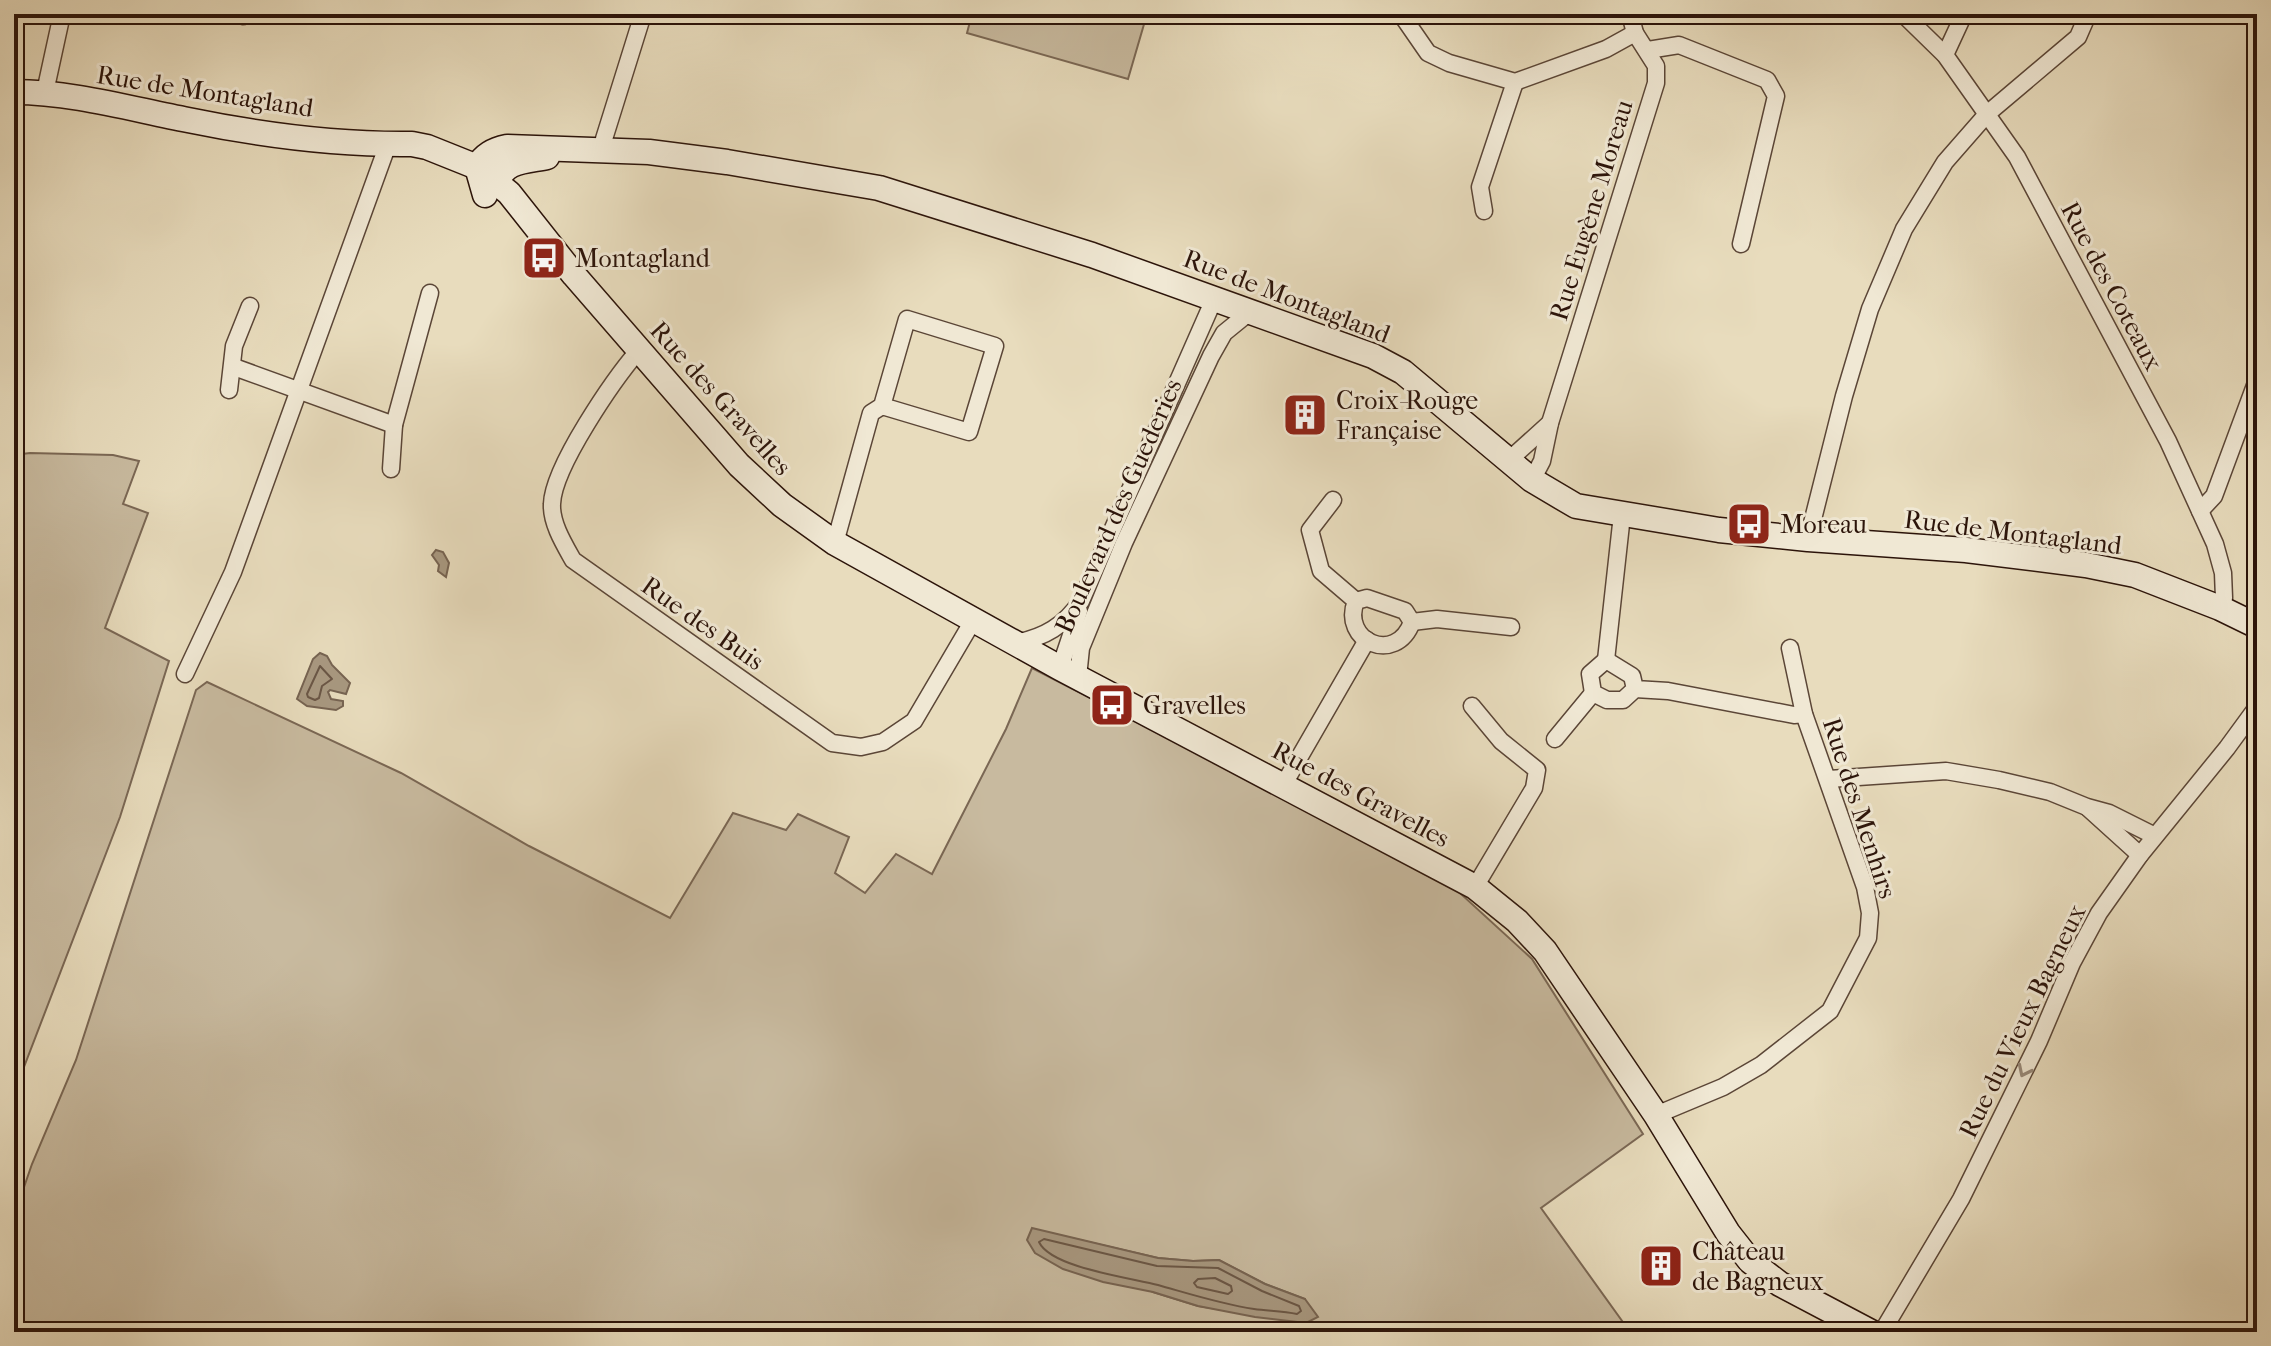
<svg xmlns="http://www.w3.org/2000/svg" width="2271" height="1346" font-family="'IM FELL French Canon',serif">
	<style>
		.green { fill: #c8ba9f; stroke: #7a6754; stroke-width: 2; fill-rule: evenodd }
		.water { fill: #a89880; stroke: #766351; stroke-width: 2 }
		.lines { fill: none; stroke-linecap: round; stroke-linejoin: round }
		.shore { stroke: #6a5645; stroke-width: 2 }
		.street-casing { stroke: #5b4637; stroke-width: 19 }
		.secondary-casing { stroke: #2c140a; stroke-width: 27 }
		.street { stroke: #f0e8d4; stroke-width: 16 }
		.secondary { stroke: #f0e8d4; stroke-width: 24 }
		.oneway { stroke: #988979 }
		.labels { text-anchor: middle; stroke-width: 6; stroke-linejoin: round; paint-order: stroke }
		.street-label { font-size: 26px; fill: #2c140a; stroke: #f0e8d4 }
		.poi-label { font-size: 26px; fill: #2c140a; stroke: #f0e8d4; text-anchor: start }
	</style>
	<rect width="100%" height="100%" fill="#e8dcbd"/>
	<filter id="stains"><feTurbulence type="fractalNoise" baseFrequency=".0025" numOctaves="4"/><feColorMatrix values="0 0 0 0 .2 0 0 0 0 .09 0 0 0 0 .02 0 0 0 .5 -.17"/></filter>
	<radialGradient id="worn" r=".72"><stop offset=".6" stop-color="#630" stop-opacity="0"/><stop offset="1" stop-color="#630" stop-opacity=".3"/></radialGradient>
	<!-- green -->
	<g class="green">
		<path d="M972,14H1147L1128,79L967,33Z"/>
		<path d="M30,453L113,455L139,461L123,504L148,513L105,628L169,661L120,817L14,1093V455Z"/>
		<path d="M1032,668L1449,883L1532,959L1643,1134L1541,1208L1630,1332H14V1216L32,1164L76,1060L196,690L207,682L401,773L529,846L670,918L733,813L786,830L798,814L849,837L835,873L865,893L896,854L932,874L1006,729ZM1032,1229L1158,1258L1193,1261L1219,1260L1265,1284L1305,1299L1306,1323L1198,1306L1153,1292Z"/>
	</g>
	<!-- water -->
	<g class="water">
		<path d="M436,550L443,552L449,563L446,577L438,571L439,565L432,555Z"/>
		<path d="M320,653L327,656L332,665L350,683L346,694L330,690L328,692L331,699L343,701V706L336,710L307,706L297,699L313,659Z"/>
		<path d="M1032,1228L1158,1258L1193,1261L1219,1260L1265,1284L1305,1299L1318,1317L1306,1323L1255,1317L1198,1306L1153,1292L1103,1282L1063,1269L1035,1253L1027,1240Z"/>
	</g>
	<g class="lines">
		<!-- shore -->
		<g class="shore">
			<path d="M320,666L332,679L322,686L319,698L315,700L308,697L307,694Z"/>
			<path d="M1044,1239L1157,1266L1218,1268L1262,1291L1299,1306L1301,1311L1297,1314C1283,1311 1269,1311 1254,1309C1221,1304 1190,1294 1158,1285C1132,1278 1051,1268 1039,1242Z"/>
			<path d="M1198,1279L1215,1278L1231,1286L1232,1291L1228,1294L1197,1287L1194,1283Z"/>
		</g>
		<!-- street casing -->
		<g class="street-casing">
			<g id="street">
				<path d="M1401,14L1428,53L1449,63L1515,82L1606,49L1635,33"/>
				<path d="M1903,14L1945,55L2017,157L2094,302L2168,441L2215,544L2223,573L2224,598L2220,608"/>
				<path d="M243,16L246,14"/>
				<path d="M1648,50L1679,45L1767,80L1776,96L1741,244"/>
				<path d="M1945,55L1964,14"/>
				<path d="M45,92L62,14"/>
				<path d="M603,151L604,139L643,14"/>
				<path d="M1484,211L1480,187L1515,82"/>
				<path d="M639,350C614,379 553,467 552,504C551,523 564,544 573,560L832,743L861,747L883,742L914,721L974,619"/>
				<path d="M234,367L394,425"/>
				<path d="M229,390L234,346L250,306"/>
				<path d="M1509,460L1550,423"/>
				<path d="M391,469L394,425L430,293"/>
				<path d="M1532,480L1542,461L1550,423L1656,83V66L1635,33L1630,14"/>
				<path d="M1333,500L1310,530L1321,571L1356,601"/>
				<path d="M2200,511L2214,496L2257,380"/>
				<path d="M1808,539L1844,396L1870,309L1904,229L1945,162L1987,114L2078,37L2088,14"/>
				<path d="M835,543L871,413L882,406L907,319L995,346L969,432L882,406"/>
				<path d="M1367,598L1405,611L1412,622C1396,666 1340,641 1356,601Z"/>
				<path d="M1412,622L1437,619L1511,627"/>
				<path d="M1016,643C1045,637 1064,626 1081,601L1215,297"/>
				<path d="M1606,660L1622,515"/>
				<path d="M1060,668L1079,611"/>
				<path d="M185,674L233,572L388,144"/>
				<path d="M1078,677L1081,648L1124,543L1211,356L1224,333L1251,311"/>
				<path d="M1635,689L1632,676L1606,660L1590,674L1593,693L1607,700H1623L1635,689L1668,691L1794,715L1804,714"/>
				<path d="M1472,706L1501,741L1537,770L1534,788L1475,887"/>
				<path d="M1555,739L1593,693"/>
				<path d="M1829,779L1946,771L1999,780L2050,792L2087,807L2109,813L2155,836"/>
				<path d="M1284,784L1367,640"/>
				<path d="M2088,808L2140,855"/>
				<path d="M1656,1115L1723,1087L1761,1065L1830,1011L1868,938L1870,913L1865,887L1804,714L1790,648"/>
				<path d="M1882,1332L1961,1199L2039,1041L2072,963L2099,913L2140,855L2227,748L2257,707"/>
			</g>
		</g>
		<!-- secondary casing -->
		<g class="secondary-casing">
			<g id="secondary">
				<path d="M14,92C72,92 131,109 188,120C261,135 337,145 412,144L427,147L477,167L509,193L574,275L739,465L782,505L835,543L1060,668L1475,887L1517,921L1545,951L1656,1115L1728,1233L1750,1261L1780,1284L1871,1332"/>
				<path d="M498,183C502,160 528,161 547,157"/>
				<path d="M485,195L477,167C484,155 493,150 507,147L649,152L727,162L879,188L1092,255L1373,356L1403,372L1532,480L1576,506L1719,530L1808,539L1966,550L2086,565L2135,575L2220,608L2257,626"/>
			</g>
		</g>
		<!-- street -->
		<use href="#street" class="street"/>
		<!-- secondary -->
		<use href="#secondary" class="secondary"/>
	</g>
	<!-- one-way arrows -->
	<defs><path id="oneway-chevron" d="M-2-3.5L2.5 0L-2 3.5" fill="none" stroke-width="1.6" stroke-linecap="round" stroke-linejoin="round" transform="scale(2)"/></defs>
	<use class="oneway" href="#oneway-chevron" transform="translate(2024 1071) rotate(116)"/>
	<!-- icons -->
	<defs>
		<g id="bus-square" transform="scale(2.3)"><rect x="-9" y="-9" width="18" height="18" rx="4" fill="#8f2418" stroke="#f0e8d4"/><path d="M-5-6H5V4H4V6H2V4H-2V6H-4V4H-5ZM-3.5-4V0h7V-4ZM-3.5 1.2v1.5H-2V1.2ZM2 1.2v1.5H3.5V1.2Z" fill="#fff"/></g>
		<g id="building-square" transform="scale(2.3)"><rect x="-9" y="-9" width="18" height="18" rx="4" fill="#8f2418" stroke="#f0e8d4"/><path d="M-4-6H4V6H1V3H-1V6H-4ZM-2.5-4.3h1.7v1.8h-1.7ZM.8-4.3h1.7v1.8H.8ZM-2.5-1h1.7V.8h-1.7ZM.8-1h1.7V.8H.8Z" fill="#fff"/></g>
	</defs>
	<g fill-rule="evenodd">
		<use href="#bus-square" x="544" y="258"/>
		<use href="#building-square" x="1305" y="415"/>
		<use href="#bus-square" x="1749" y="524"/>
		<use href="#bus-square" x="1112" y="705"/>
		<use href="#building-square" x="1661" y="1266"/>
	</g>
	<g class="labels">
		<!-- street labels -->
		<g class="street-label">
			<text transform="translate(205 91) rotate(9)" y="9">Rue de Montagland</text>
			<text transform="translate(1591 210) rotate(-73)" y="9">Rue Eugène Moreau</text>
			<text transform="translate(2112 286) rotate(62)" y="9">Rue des Coteaux</text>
			<text transform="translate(1287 296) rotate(21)" y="9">Rue de Montagland</text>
			<text transform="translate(721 398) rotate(48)" y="9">Rue des Gravelles</text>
			<text transform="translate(1118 506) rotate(-66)" y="9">Boulevard des Guederies</text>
			<text transform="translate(2013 532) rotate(7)" y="9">Rue de Montagland</text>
			<text transform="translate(703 623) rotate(35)" y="9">Rue des Buis</text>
			<text transform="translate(1361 794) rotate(28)" y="9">Rue des Gravelles</text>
			<text transform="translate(1860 808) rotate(72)" y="9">Rue des Menhirs</text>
			<text transform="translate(2022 1021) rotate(-64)" y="9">Rue du Vieux Bagneux</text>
		</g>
		<!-- poi labels -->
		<g class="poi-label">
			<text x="575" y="267">Montagland</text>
			<text x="1336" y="409">Croix-Rouge<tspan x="1336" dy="30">Française</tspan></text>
			<text x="1780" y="533">Moreau</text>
			<text x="1143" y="714">Gravelles</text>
			<text x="1692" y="1260">Château<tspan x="1692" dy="30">de Bagneux</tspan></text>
		</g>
	</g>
	<!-- margin -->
	<rect width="2271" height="1346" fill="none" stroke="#e8dcbd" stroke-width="48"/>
	<rect x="16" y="16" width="2239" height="1314" fill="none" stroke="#2c140a" stroke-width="4"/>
	<rect x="24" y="24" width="2223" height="1298" fill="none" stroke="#2c140a" stroke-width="2"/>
	<rect width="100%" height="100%" filter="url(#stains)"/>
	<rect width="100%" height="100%" fill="url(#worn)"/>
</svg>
